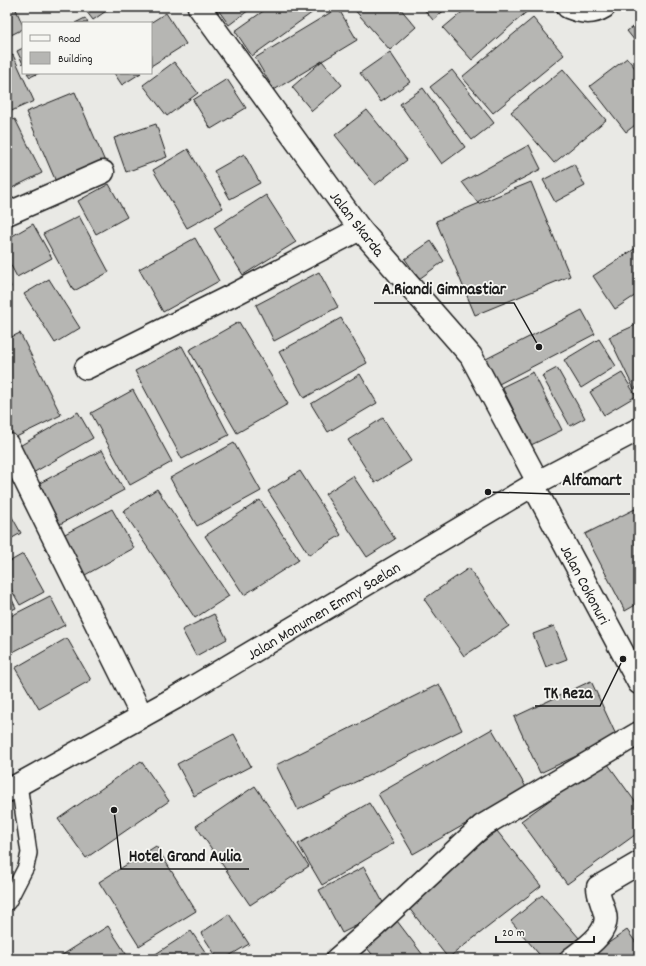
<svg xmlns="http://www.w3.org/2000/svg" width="646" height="966" font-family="Dekko,sans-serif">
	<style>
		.building { fill: #b6b6b3; stroke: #1c1c1c }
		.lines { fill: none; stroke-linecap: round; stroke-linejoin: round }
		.lane-casing { stroke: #1c1c1c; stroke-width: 18 }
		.street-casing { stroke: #1c1c1c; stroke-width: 25 }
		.secondary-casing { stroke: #1c1c1c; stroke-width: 25 }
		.lane { stroke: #f6f6f2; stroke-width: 15 }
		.street { stroke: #f6f6f2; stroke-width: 22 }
		.secondary { stroke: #f6f6f2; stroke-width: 22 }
		.labels { text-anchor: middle; stroke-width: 3.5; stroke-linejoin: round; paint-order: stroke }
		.street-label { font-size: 16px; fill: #1c1c1c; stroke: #f6f6f2 }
		.leader { fill: none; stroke: #1c1c1c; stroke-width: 1.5 }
		.callout-dot { fill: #1c1c1c; stroke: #f6f6f2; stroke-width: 1.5 }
		.callout-label { font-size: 17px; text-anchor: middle; font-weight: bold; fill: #1c1c1c; stroke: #f6f6f2; stroke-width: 3.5; stroke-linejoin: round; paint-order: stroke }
	</style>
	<rect width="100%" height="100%" fill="#e9e9e5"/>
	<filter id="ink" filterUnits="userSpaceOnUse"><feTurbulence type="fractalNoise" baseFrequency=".025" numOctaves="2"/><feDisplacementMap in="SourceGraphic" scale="8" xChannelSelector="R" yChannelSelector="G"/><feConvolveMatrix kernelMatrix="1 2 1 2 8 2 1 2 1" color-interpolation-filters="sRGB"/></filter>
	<g filter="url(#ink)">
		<!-- building -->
		<g class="building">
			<path d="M7,7H15L23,26V29L7,37Z"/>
			<path d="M83,7H112L93,20Z"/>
			<path d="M216,7H253L229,25Z"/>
			<path d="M269,7H320L252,56L235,31Z"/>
			<path d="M352,7H399L416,27L390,50Z"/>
			<path d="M422,7H448L433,20Z"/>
			<path d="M468,7H530L531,8L472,60L443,28Z"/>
			<path d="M338,8L357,40L274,90L255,58Z"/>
			<path d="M166,13L186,44L151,66L150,23Z"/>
			<path d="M85,18L88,23H75Z"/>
			<path d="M533,18L564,55L493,113L462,77Z"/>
			<path d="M639,22V46L627,31Z"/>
			<path d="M23,48V64L17,51Z"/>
			<path d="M390,52L410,82L381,102L360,73Z"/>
			<path d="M13,55L34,101L7,113V58Z"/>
			<path d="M627,58L639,73V122L626,132L590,86Z"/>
			<path d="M322,61L342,85L312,111L292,87Z"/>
			<path d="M174,62L198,93L167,116L143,85Z"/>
			<path d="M563,69L606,120L554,163L511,112Z"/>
			<path d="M452,70L494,123L472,140L430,87Z"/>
			<path d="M27,73H39L30,77Z"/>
			<path d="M114,73H141L122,85Z"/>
			<path d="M227,79L246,108L211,129L193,100Z"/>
			<path d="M423,88L465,147L442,164L400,104Z"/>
			<path d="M75,92L106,164L57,184L26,112Z"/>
			<path d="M367,110L407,160L375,185L335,135Z"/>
			<path d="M15,119L42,173L8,190L7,122Z"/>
			<path d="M156,124L167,157L126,172L114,138Z"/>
			<path d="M529,145L541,169L477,202L462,182Z"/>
			<path d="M188,149L223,208L187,228L153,170Z"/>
			<path d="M244,154L260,183L230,199L214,171Z"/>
			<path d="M574,164L585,186L555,202L543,180Z"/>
			<path d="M531,182L570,276L475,315L436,221Z"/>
			<path d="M109,184L127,217L96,234L78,201Z"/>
			<path d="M266,195L296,242L243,275L214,228Z"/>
			<path d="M79,216L109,272L74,291L43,234Z"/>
			<path d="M33,224L52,258L17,277L7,258V239Z"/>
			<path d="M195,238L219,281L163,312L139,269Z"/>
			<path d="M431,241L444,261L419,279L405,259Z"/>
			<path d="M639,246V293L615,309L593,276Z"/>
			<path d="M319,272L338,307L274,341L256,305Z"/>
			<path d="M7,277L11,287L7,289Z"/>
			<path d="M49,279L80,328L55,343L24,294Z"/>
			<path d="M582,310L595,334L497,385L484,360Z"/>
			<path d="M341,318L367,363L304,398L279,352Z"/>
			<path d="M239,322L288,404L237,433L189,350Z"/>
			<path d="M638,324L639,386L634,389L609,337Z"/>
			<path d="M20,333L61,415L8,441L7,339Z"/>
			<path d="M599,339L616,366L581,388L564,360Z"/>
			<path d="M182,346L229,435L182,459L135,371Z"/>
			<path d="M557,368L585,418L570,426L542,376Z"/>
			<path d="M533,372L562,430L531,445L502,387Z"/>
			<path d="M622,373L636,396L604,415L590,392Z"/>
			<path d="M360,374L377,403L328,432L311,404Z"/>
			<path d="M133,390L172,462L130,485L91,413Z"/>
			<path d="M78,412L93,438L26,477L11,451Z"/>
			<path d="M383,418L411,461L375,483L348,440Z"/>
			<path d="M234,443L261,491L197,526L170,478Z"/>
			<path d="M102,450L124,490L60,524L38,484Z"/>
			<path d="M300,471L341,535L309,555L268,491Z"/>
			<path d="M353,476L395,539L367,557L325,494Z"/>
			<path d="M157,489L229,596L195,618L123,511Z"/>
			<path d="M260,500L299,560L244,595L205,536Z"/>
			<path d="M639,507V603L625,611L585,534Z"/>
			<path d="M7,508L21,533L7,541Z"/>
			<path d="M112,509L134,548L85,575L63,535Z"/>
			<path d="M23,554L44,592L20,605L7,582V563Z"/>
			<path d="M469,568L509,626L464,656L424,599Z"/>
			<path d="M7,589L16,608L7,612Z"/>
			<path d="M50,596L65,625L9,654L7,650V618Z"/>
			<path d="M214,614L227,639L196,656L182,630Z"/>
			<path d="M554,626L567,659L546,667L533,634Z"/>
			<path d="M67,638L91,680L39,709L15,668Z"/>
			<path d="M591,681L617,737L540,773L514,717Z"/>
			<path d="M439,684L462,730L298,810L276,765Z"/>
			<path d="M492,729L527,789L413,854L378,794Z"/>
			<path d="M234,734L251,766L194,796L177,764Z"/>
			<path d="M605,760L639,807V832L567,884L521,821Z"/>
			<path d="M141,761L169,801L86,858L58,819Z"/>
			<path d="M255,786L309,866L250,905L196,826Z"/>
			<path d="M369,803L394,843L322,885L298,844Z"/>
			<path d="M497,831L541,886L448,958L405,903Z"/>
			<path d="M156,846L196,911L139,946L99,882Z"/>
			<path d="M364,867L387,910L342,933L319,890Z"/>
			<path d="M542,895L586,946L570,959H543L511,921Z"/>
			<path d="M229,914L249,944L224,959H218L201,933Z"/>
			<path d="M394,917L426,959H376L362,942Z"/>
			<path d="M108,926L128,957L125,959H56Z"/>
			<path d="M627,930L639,947V959H586Z"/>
			<path d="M191,931L210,959H148Z"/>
		</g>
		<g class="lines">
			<!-- lane casing -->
			<g class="lane-casing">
				<path id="lane" d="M8,902L26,867L29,853L19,784"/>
			</g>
			<!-- street casing -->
			<g class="street-casing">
				<g id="street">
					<path d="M199,7L360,229L471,356L538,482"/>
					<path d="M568,7C581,12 591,15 604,7"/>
					<path d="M7,214L103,172"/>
					<path d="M86,368L233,295L360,229"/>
					<path d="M7,444L142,716"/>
					<path d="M533,485L639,683"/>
					<path d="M337,959L375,926L482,826L639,733"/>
					<path d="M571,959C584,949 610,933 605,914C603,905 598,896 598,887L639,863"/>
				</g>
			</g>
			<!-- secondary casing -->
			<g class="secondary-casing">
				<path id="secondary" d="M7,791L175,698L538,482L639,429"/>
			</g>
			<!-- lane -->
			<use href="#lane" class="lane"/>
			<!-- street -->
			<use href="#street" class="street"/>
			<!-- secondary -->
			<use href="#secondary" class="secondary"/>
		</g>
	</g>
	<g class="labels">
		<!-- street labels -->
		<g class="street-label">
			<text transform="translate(358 223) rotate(52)" y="6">Jalan Skarda</text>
			<text transform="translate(586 584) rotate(62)" y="6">Jalan Cokonuri</text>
			<text transform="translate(323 610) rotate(-31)" y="6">Jalan Monumen Emmy Saelan</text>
		</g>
	</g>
	<!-- callouts -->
	<path class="leader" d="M539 347L514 303H374M488 492L554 494H630M623 659L600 706H535M114 810L121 869H249"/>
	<g class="callout-dot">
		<circle cx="539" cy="347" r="4"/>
		<circle cx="488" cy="492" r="4"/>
		<circle cx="623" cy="659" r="4"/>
		<circle cx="114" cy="810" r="4"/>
	</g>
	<g class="callout-label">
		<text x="444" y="294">A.Riandi Gimnastiar</text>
		<text x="592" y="485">Alfamart</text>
		<text x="568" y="698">TK Reza</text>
		<text x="185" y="861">Hotel Grand Aulia</text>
	</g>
	<!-- margin -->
	<rect width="646" height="966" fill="none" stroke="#f6f6f2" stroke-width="24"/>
	<rect x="12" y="12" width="622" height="942" fill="none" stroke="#1c1c1c" stroke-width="1.5" filter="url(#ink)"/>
	<!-- legend -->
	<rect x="22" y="22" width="130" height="52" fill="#f6f6f2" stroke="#9f9f9c"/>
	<rect x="30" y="35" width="20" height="6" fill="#f6f6f2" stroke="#9f9f9c"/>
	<text x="58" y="42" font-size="12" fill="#1c1c1c">Road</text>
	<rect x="30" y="52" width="20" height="12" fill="#b6b6b3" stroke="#9f9f9c"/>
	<text x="58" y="62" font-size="12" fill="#1c1c1c">Building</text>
	<!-- scale -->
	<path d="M496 936v6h98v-6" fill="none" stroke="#1c1c1c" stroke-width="2"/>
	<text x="502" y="936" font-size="12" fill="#1c1c1c" stroke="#f6f6f2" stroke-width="3" paint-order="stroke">20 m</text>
</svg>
